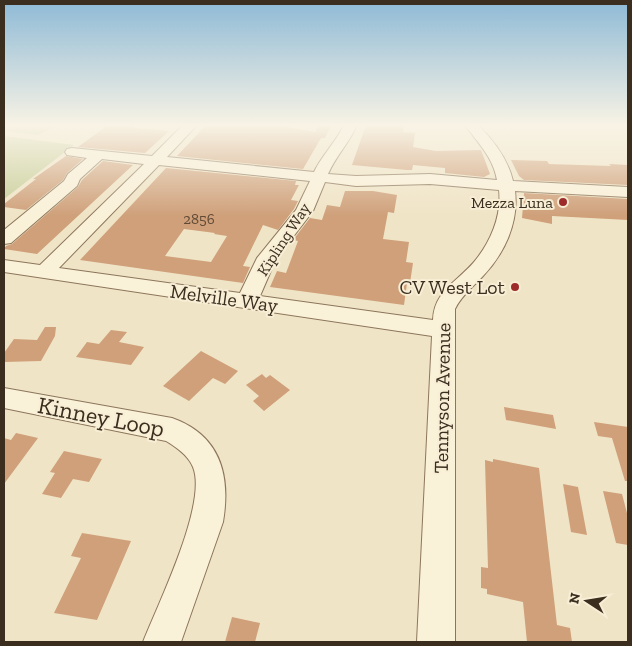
<svg xmlns="http://www.w3.org/2000/svg" width="632" height="646" font-family="'Zilla Slab',serif">
	<style>
		.green { fill: #c7ce99 }
		.building { fill: #cfa07a; fill-rule: evenodd }
		.lines { fill: none; stroke-linecap: round; stroke-linejoin: round }
		.minor-casing { stroke: #8c765b; stroke-width: 2 }
		.minor { fill: #faf1d9; fill-rule: evenodd }
		.poi-dot { fill: #9d2b29; stroke: #f7eed5; stroke-width: 2 }
		.labels { text-anchor: middle; stroke-width: 4; stroke-linejoin: round; paint-order: stroke }
		.far-number-label { font-size: 15px; fill: #604a36 }
		.far-poi-label { font-size: 16px; fill: #3b2e1f; stroke: #f7eed5; text-anchor: end }
		.far-street-label { font-size: 16px; fill: #3b2e1f; stroke: #f7eed5 }
		.poi-label { font-size: 20px; fill: #3b2e1f; stroke: #f7eed5; text-anchor: end }
		.street-label { font-size: 20px; fill: #3b2e1f; stroke: #f7eed5 }
		.near-street-label { font-size: 24px; fill: #3b2e1f; stroke: #f7eed5 }
	</style>
	<rect width="100%" height="100%" fill="#f0e4c6"/>
	<!-- green -->
	<g class="green">
		<path d="M4,125H58L38,135L4,131Z"/>
		<path d="M4,136L74,145L4,199Z"/>
	</g>
	<!-- building -->
	<g class="building">
		<path d="M108,125H136L133,128L169,131L145,153L78,147Z"/>
		<path d="M206,125H276L315,132L318,125H331L325,138H321L303,169L177,156Z"/>
		<path d="M366,125H404L403,132L415,133L413,147L436,151L481,150L490,174L484,177L445,173V168L413,165L412,170H407L352,165Z"/>
		<path d="M66,156L83,159L67,173L63,180L26,210L4,207V204L36,179H33Z"/>
		<path d="M511,160L547,161L549,164L611,166L609,164L628,165V185L524,180L519,176Z"/>
		<path d="M103,161L133,165L37,254L4,249L6,246L12,244L78,187L82,180Z"/>
		<path d="M166,168L296,181L295,185H299L291,200L298,201L294,209L278,230L263,225L243,266L250,267L243,283L80,260ZM184,229L215,233L214,234L227,236L211,262L165,256Z"/>
		<path d="M345,191H373L397,195L394,213L388,212L383,239L409,242L406,262L413,263L410,283H407L404,305L270,287L277,271L286,273L298,241L293,240L310,218L322,220L327,205L340,207Z"/>
		<path d="M524,193L628,199V220L552,216V224L522,218Z"/>
		<path d="M45,327H56L55,336L41,361L4,362V353L14,339L37,340Z"/>
		<path d="M111,330L127,332L119,342L144,347L131,365L76,357L87,342L99,344Z"/>
		<path d="M201,351L238,371L225,384L213,378L189,401L163,386Z"/>
		<path d="M262,374L266,378L270,375L290,390L264,411L253,401L259,396L246,385Z"/>
		<path d="M504,407L553,415L556,429L506,420Z"/>
		<path d="M594,422L628,427V481H625L612,438L598,436Z"/>
		<path d="M16,433L38,438L4,484V438L11,440Z"/>
		<path d="M64,451L102,459L89,482L73,479L61,498L42,494L55,473L50,472Z"/>
		<path d="M493,459L539,468L557,625L570,628L572,642H527L523,602L487,594V589L481,588V567L488,568L485,460L493,462Z"/>
		<path d="M563,484L578,487L587,535L571,532Z"/>
		<path d="M603,491L622,494L628,517V545L616,543Z"/>
		<path d="M82,533L131,541L97,620L54,613L81,558L71,556Z"/>
		<path d="M232,617L260,623L255,642H225Z"/>
	</g>
	<g class="lines">
		<!-- minor casing -->
		<g class="minor-casing">
			<g id="minor">
				<path d="M183,125H197L167,157L314,172C322,155 336,142 344,125H357C349,143 336,156 328,174L356,176L430,174L497,180C493,157 478,143 465,125H478C494,141 508,159 513,181L628,187V197L515,191C519,223 504,254 483,276C473,287 461,296 455,309V642H417L432,336L4,272V260L40,265L144,164L102,159L80,179L77,186L11,243L4,244V230L64,181L68,174L87,158L67,155L65,152L67,149L72,148L152,156ZM159,165L310,181L296,210L257,258L240,293L59,268ZM325,182L356,186L430,184L499,190C502,216 490,243 474,262C457,282 434,291 433,320L260,296L276,259L313,211Z"/>
				<path d="M4,388L172,418C220,435 231,475 223,522L181,642H143C158,604 208,503 193,467C188,455 176,447 166,441L4,408Z"/>
			</g>
		</g>
		<!-- minor -->
		<use href="#minor" class="minor"/>
	</g>
	<!-- sky -->
	<linearGradient id="sky" x2="0" y2="1"><stop stop-color="#8ebad6"/><stop offset="0.58" stop-color="#f8f3e5"/><stop offset="1" stop-color="#f8f3e5" stop-opacity="0"/></linearGradient>
	<rect width="632" height="216" fill="url(#sky)"/>
	<!-- markers -->
	<g class="poi-dot">
		<circle cx="563" cy="202" r="5"/>
		<circle cx="515" cy="287" r="5"/>
	</g>
	<g class="labels">
		<!-- far-number labels -->
		<g class="far-number-label">
			<text x="199" y="224">2856</text>
		</g>
		<!-- far-poi labels -->
		<g class="far-poi-label">
			<text x="553" y="208">Mezza Luna</text>
		</g>
		<!-- far-street labels -->
		<g class="far-street-label">
			<text transform="translate(283 239) rotate(-57)" y="6">Kipling Way</text>
		</g>
		<!-- poi labels -->
		<g class="poi-label">
			<text x="505" y="294">CV West Lot</text>
		</g>
		<!-- street labels -->
		<g class="street-label">
			<text transform="translate(224 298) rotate(8)" y="7">Melville Way</text>
			<text transform="translate(442 398) rotate(-89)" y="7">Tennyson Avenue</text>
		</g>
		<!-- near-street labels -->
		<g class="near-street-label">
			<text transform="translate(101 417) rotate(11)" y="8">Kinney Loop</text>
		</g>
	</g>
	<!-- border -->
	<rect width="632" height="646" fill="none" stroke="#3b2e1f" stroke-width="10"/>
	<!-- north arrow -->
	<g transform="translate(587 601) rotate(282)" stroke="#f7eed5" stroke-width="4" paint-order="stroke">
	<path d="M0-4L9 19L0 12L-9 19Z" fill="#3b2e1f"/>
	<text y="-8" font-size="14" font-weight="bold" text-anchor="middle" fill="#3b2e1f">N</text>
	</g>
</svg>
